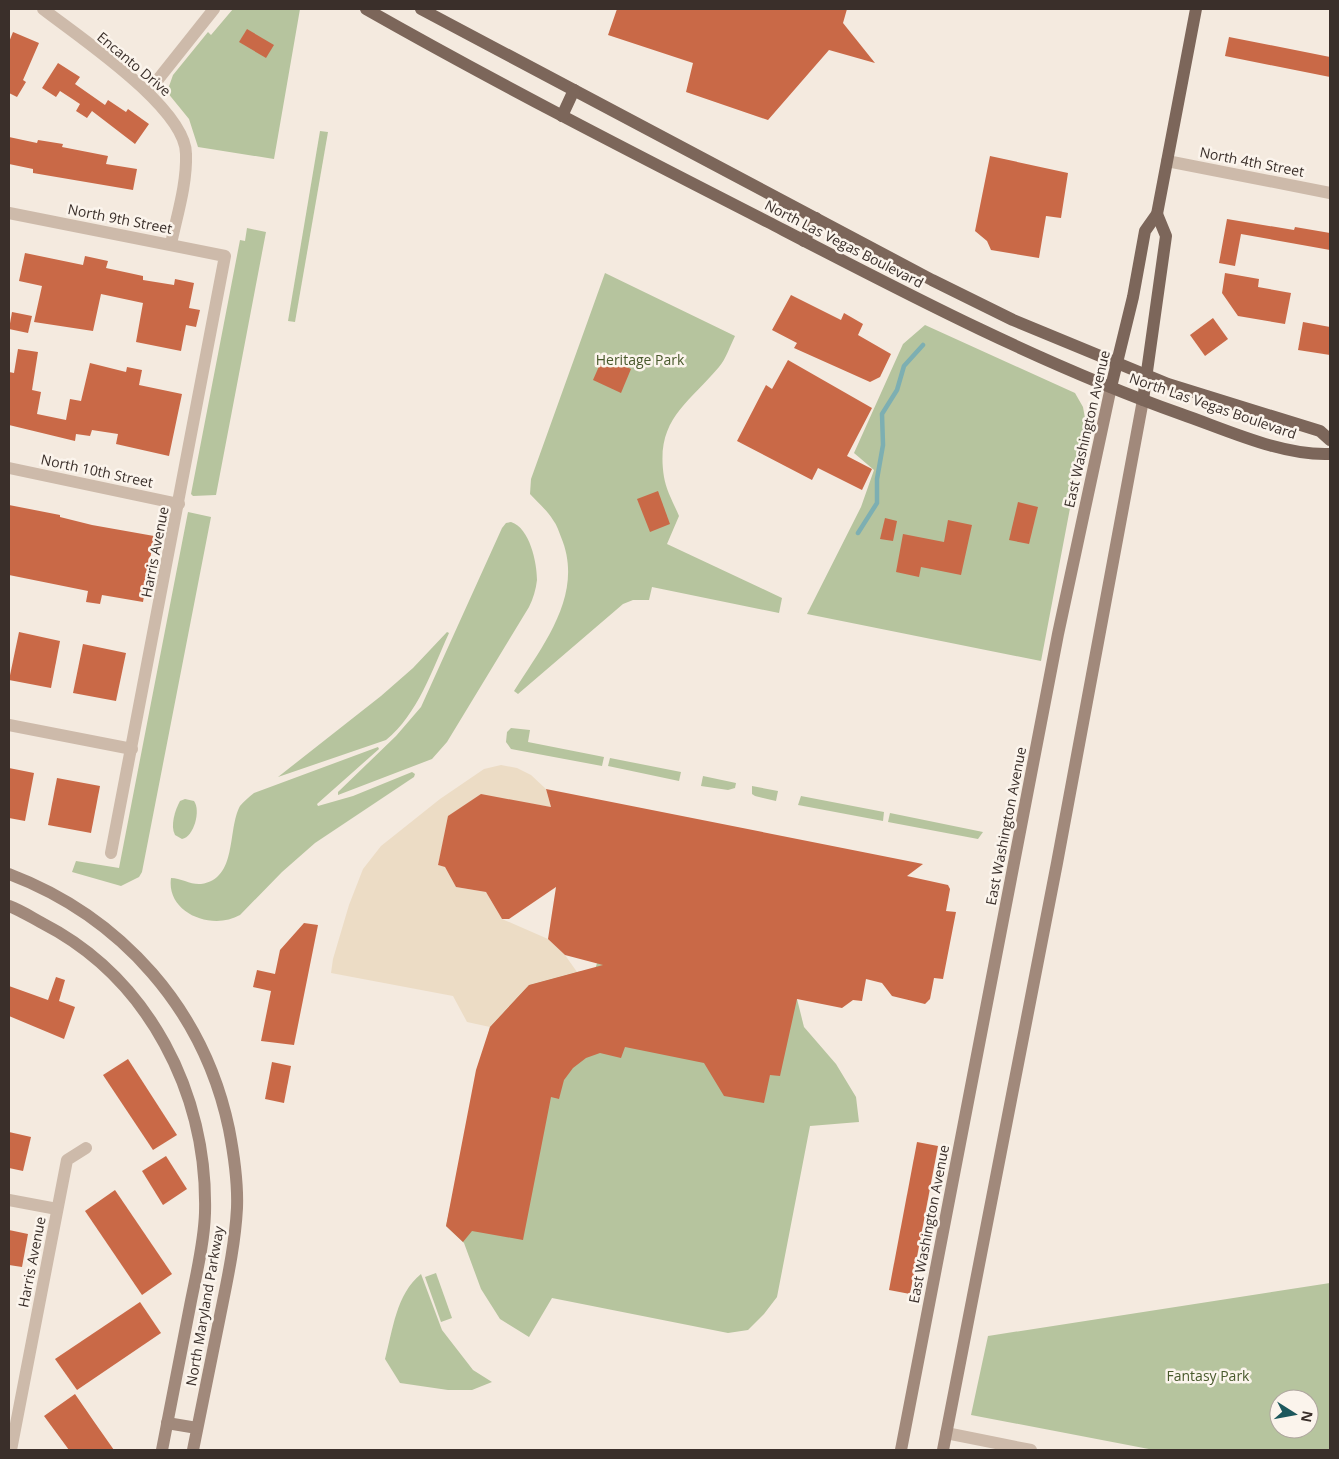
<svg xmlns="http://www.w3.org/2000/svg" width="1339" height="1459" font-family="'Open Sans',sans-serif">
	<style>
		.green { fill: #b6c49e; fill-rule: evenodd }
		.plaza { fill: #ecdcc5 }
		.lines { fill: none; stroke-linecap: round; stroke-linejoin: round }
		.stream { stroke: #7dafb2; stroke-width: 4.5 }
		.building { fill: #c96947 }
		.street { stroke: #cdbaaa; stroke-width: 12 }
		.secondary { stroke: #a1897b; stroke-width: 12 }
		.primary { stroke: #7c665a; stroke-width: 12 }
		.labels { text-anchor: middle; stroke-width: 5; stroke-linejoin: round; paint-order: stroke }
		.street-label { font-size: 14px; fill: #3a2f2a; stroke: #fbf4ec }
		.park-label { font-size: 14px; fill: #48592c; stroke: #fbf4ec }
	</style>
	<rect width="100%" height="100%" fill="#f4eadf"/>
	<!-- green -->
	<g class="green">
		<path d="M233,9H300L274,159L198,147L189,119L167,92L173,75L208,32L211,35Z"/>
		<path d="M320,131L328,132L295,322L288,321Z"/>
		<path d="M247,228L266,232L216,495L193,496L191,494L240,240L245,241Z"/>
		<path d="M605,273L735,336C730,346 726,359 719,367C687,405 655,420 664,477C666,490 674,504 679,516L667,544L782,598L779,613L652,587L649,600H633L623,604L518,694L514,691C543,645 585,594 561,537C559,532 557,525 553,520C547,510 537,502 530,494L531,479Z"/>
		<path d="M925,325L1075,393L1083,407L1086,424L1041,661L807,614L861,507L874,470L854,453L903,344Z"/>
		<path d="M188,512L211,517L142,872L139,877L121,886L72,872L76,861L119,868Z"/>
		<path d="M511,522C530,528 537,563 537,580C536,589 533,599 529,607L447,742L432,759L338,795V792L396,736L421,707L502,528L506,523Z"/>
		<path d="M447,632L449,633C432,670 418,714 386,740L278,777L381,696L413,668Z"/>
		<path d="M511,728L530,730L528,742L604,757L602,766L511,749L506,742L507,732Z"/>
		<path d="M378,747L379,749L317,804L318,806L353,796L412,772L415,774L414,777L315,843L282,872L240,915C212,931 166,913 171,878C181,878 191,885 201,884C238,879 227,830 240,806C244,801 249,797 254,793Z"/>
		<path d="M610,758L681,772L679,781L608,766Z"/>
		<path d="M703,776L736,783L735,788L728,790L701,786Z"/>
		<path d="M752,786L778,791L776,801L755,796L752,794Z"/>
		<path d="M801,796L884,812L883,821L798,805Z"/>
		<path d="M185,799L194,801C201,810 194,837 182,839L175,835C170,826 175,810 180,801Z"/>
		<path d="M890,813L983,832L978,839L888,822Z"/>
		<path d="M597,963L797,999L804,1027L836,1064L856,1097L859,1122L810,1126L777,1297L764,1314L748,1330L728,1333L552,1298L529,1337L500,1319L481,1289L464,1243L446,1226L490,1027L529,985L577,972L595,970Z"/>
		<path d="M436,1273L452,1318L441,1322L425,1277Z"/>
		<path d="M421,1274L442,1330L473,1370L492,1382L472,1390H448L400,1383L385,1359C393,1330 396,1294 421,1274Z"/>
		<path d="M1330,1283V1450H1154L971,1415L988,1336ZM1279,1399H1309V1429H1279Z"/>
	</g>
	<!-- plaza -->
	<path class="plaza" d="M501,765L517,768L531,775L546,789L551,807L481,795L449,816L438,865L445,867L456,887L486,892L502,919L548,939L565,955L577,972L529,985L490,1027L467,1022L453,996L331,973L333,959L349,905L363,869L381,846L440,799L484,769Z"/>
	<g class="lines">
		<!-- stream -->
		<path class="stream" d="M858,533L877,503V479L883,445L882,414L897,390L904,366L923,345"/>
	</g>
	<!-- building -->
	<g class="building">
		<path d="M617,9H847L843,23L875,63L829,50L768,120L686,92L693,63L608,35Z"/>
		<path d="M247,29L274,45L266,58L239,42Z"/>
		<path d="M13,32L39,43L23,80L26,82L17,97L9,93V42Z"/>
		<path d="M1229,37L1330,57V77L1225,56Z"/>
		<path d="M58,63L80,77L75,84L105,105L108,100L126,112L128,109L149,124L135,144L92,111L87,118L76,111L80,104L60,91L56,97L42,88Z"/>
		<path d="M9,137L37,143L38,140L63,144L62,147L108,156L106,164L137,169L133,190L33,173V169L9,164Z"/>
		<path d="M990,156L1068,173L1061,218L1046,216L1039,258L991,250L987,241L975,231Z"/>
		<path d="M1227,219L1294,230L1295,227L1330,233V250L1241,234L1235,266L1219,263Z"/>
		<path d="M25,253L83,265L85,256L108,261L106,268L143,276V280L174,285L175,279L194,283L189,308L200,310L196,327L186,325L181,351L136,342L143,303L101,294L93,331L34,322L42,286L19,281Z"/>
		<path d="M1225,273L1259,279L1258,287L1291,293L1285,324L1238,316L1222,293Z"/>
		<path d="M791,295L841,320L844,313L863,324L858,335L891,354L880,377L870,382L794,348L797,343L772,330Z"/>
		<path d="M12,312L32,316L28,333L9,329Z"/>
		<path d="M1213,318L1228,339L1205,356L1190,335Z"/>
		<path d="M1303,322L1330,327V355L1298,350Z"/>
		<path d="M18,349L38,352L32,390L41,392L37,414L66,420L70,399L81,401L90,363L126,372L127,367L142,370L139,385L182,394L169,456L116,444L118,434L92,430L90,436L76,434L75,441L9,425V372L14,373Z"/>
		<path d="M603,357L631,369L621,393L593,380Z"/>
		<path d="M788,360L872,408L847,456L872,469L862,490L818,468L812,480L737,441L766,385L772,389Z"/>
		<path d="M658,491L670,524L650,532L637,499Z"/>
		<path d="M1018,502L1038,507L1029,544L1009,540Z"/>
		<path d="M9,505L60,515V517L92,525L154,536L143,602L102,595L100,604L86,602L88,591L9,575Z"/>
		<path d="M885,518L897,521L893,541L880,539Z"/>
		<path d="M948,520L972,525L961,575L921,567L919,577L896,572L903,534L944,542Z"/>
		<path d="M19,632L60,641L51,688L9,680Z"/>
		<path d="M83,644L126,653L116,701L73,693Z"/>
		<path d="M9,768L34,773L25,821L9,818Z"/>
		<path d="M57,778L100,786L91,833L48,825Z"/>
		<path d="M546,789L923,864L907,876L948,885L950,889L946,911L956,912L943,979L934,978L930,999L925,1004L892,996L882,983L866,979L862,1001L853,1000L842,1008L797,999L780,1076L770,1075L764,1103L724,1096L704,1063L625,1047L621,1058L600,1053L586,1058L573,1068L564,1080L559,1099L551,1097L523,1240L472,1231L463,1242L446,1226L476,1070L490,1027L529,985L603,965L565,955L548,939L556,887L509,919H502L486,892L456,887L445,867L438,865L448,816L481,794L551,807Z"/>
		<path d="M304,923L318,925L294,1045L261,1041L271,991L253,987L257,970L275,974L280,950Z"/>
		<path d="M56,977L65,980L59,1001L75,1007L64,1039L9,1016V986L48,1000Z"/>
		<path d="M128,1059L177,1135L153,1150L103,1075Z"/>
		<path d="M272,1062L291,1066L284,1103L265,1099Z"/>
		<path d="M9,1132L31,1137L23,1171L9,1168Z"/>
		<path d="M917,1142L938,1146L910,1294L889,1290Z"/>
		<path d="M166,1156L187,1189L163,1205L142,1171Z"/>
		<path d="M115,1190L172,1274L142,1295L85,1211Z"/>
		<path d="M9,1230L28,1234L22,1267L9,1265Z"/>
		<path d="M140,1302L161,1333L77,1390L55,1359Z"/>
		<path d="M75,1394L95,1423L114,1450H69L44,1416Z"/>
	</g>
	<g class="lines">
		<!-- street -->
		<g class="street">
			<path d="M43,9C79,37 186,108 186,154C187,184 177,215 171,244"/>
			<path d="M148,92L214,9"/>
			<path d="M1167,161L1330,193"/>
			<path d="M9,213L225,256L111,853"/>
			<path d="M9,468L179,504"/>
			<path d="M9,725L132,749"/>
			<path d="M9,1200L57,1209"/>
			<path d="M946,1433L1031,1450"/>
			<path d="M11,1450L67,1160L86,1148"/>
		</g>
		<!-- secondary -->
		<g class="secondary">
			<path d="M9,874C122,917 204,1010 229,1129C234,1155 238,1182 237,1208C235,1245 227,1281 220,1316C211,1361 202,1406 193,1450"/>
			<path d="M9,906C20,910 31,917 42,923C149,978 208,1094 205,1213C204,1244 196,1275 190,1306C181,1354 171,1402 162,1450"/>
			<path d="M167,1423L197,1428"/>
			<path d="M901,1450L1058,634L1111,387"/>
			<path d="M943,1450L1057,863L1143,400"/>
		</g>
		<!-- primary -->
		<g class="primary">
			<path d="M366,9C498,84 633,153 768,222C903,292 1038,363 1181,414C1227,430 1282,456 1330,454"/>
			<path d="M421,9L932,280L1013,320L1168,384L1320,431L1330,440"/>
			<path d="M562,116L574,90"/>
			<path d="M804,241L816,218"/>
			<path d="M1111,387L1133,297L1145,231L1157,214L1196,9"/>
			<path d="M1143,400L1166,236L1157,214"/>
		</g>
	</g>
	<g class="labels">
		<!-- street labels -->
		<g class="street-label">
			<text transform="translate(134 64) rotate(40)" y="5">Encanto Drive</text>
			<text transform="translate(1252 162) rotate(11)" y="5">North 4th Street</text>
			<text transform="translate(120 219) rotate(11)" y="5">North 9th Street</text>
			<text transform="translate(844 244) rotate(27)" y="5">North Las Vegas Boulevard</text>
			<text transform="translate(1213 406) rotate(19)" y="5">North Las Vegas Boulevard</text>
			<text transform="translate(1087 429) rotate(-77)" y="5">East Washington Avenue</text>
			<text transform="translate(97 471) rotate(12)" y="5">North 10th Street</text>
			<text transform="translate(155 552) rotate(-79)" y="5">Harris Avenue</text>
			<text transform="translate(1006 826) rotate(-79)" y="5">East Washington Avenue</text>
			<text transform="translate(929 1224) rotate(-79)" y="5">East Washington Avenue</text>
			<text transform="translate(32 1262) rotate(-79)" y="5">Harris Avenue</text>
			<text transform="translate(205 1306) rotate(-80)" y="5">North Maryland Parkway</text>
		</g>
		<!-- park labels -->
		<g class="park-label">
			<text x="640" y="365">Heritage Park</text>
			<text x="1208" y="1381">Fantasy Park</text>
		</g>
	</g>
	<!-- border -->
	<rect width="1339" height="1459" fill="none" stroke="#3a2f2a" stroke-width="20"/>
	<!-- north arrow -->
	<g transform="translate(1294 1414) rotate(101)"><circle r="24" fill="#fbf4ec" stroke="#aea59e"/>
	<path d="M0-4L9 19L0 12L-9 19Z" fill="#1d585d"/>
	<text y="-8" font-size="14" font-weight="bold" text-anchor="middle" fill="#3a2f2a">N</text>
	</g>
</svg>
